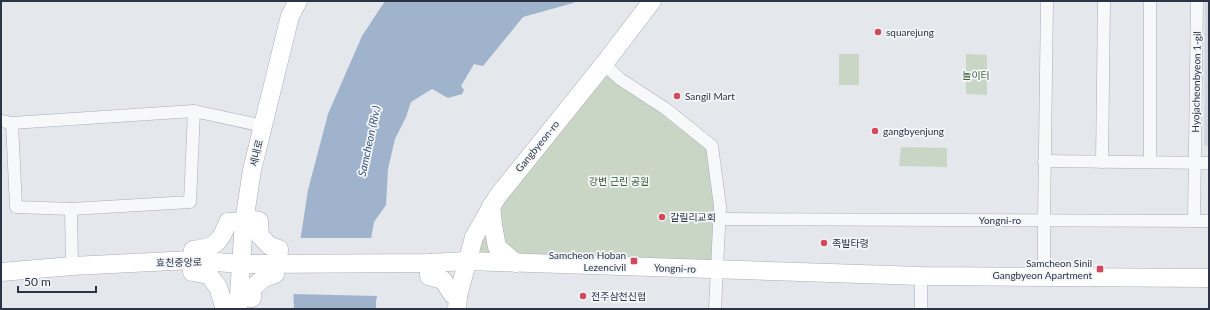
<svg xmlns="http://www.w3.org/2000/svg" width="1210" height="310" font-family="Lato,'Noto Sans KR',sans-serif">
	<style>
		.built { fill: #d2d6de }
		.green { fill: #c9d6c5 }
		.water { fill: #9fb4cc }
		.pier { fill: #e4e7ec }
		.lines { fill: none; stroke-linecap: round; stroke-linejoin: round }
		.street-casing { stroke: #a9aeb7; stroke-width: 13 }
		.secondary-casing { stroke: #a9aeb7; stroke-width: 19 }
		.street { stroke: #f7f8fa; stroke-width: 12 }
		.secondary { stroke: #fff; stroke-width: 18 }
		.poi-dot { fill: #d1495b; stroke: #f4f6f9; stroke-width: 1.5 }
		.labels { text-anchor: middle; stroke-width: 3.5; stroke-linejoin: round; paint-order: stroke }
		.poi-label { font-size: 10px; fill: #2b3445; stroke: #f4f6f9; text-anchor: start }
		.park-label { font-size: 10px; fill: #3f6138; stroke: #f4f6f9 }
		.street-label { font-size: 10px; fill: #2b3445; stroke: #f4f6f9 }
		.water-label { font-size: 11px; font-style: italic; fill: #34527a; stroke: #f4f6f9 }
	</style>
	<rect width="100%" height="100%" fill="#e4e7ec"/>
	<!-- built -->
	<path class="built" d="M1205,1H1209V146H1204Z"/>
	<!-- green -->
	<g class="green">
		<rect x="839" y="54" width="20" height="31"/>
		<path d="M966,54L987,55V95L966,94Z"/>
		<path d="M604,64L712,146L717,269L467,261L474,237Z"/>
		<path d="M901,147L947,148V167L899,166Z"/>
	</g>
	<!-- water -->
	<path class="water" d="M385,1H575L573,3L523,17L483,66L474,64L461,86L464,90L462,94L448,98L432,89L411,102L406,117L395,139L388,169L386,205L374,222L371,239L385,263L376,301V309H294L293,287L308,190L328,114L362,36Z"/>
	<!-- pier -->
	<path class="pier" d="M298,238H374L387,263L379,296L291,294V286Z"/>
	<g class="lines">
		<!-- street casing -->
		<g class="street-casing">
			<g id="street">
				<path d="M604,64L620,79L666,109L712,146L720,206L715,309"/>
				<path d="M1,121L12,123L194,111L263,126"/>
				<path d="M12,123L16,207L71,209L190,202L194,111"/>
				<path d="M1044,161L1209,163"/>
				<path d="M1102,162L1104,1"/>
				<path d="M1150,162V1"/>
				<path d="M71,209L72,266"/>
				<path d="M719,219L1209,221"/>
				<path d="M1194,221L1197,1"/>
				<path d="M1044,277V221L1047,1"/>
				<path d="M921,309V276"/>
			</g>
		</g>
		<!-- secondary casing -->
		<g class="secondary-casing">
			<g id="secondary">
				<path d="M491,206L493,225L497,247L516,263"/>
				<path d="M245,218L259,221L260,236L270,246L279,249L278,263"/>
				<path d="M429,263V276L443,280L452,294L458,296"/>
				<path d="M1,272L72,266L192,260L241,264L429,263L467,261L921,276L1209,278"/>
				<path d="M239,297L252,298V288L264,278L275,274V263"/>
				<path d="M238,305L224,306L218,287L209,275L192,272L193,250C216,247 220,243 228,222H244"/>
				<path d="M238,309L244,222L252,170L290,16L298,1"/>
				<path d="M457,309L458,296L474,237L497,197L604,64L652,1"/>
			</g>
		</g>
		<!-- street -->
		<use href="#street" class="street"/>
		<!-- secondary -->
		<use href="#secondary" class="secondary"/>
	</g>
	<!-- markers -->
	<g class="poi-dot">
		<circle cx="878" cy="32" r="4"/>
		<circle cx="677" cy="96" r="4"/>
		<circle cx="875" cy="131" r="4"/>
		<circle cx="662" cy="217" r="4"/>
		<circle cx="824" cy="243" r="4"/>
		<rect x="630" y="257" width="8" height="8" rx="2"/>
		<rect x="1096" y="265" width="8" height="8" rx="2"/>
		<circle cx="583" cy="296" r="4"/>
	</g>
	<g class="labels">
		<!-- poi labels -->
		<g class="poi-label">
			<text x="886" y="36">squarejung</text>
			<text x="685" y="100">Sangil Mart</text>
			<text x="883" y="135">gangbyenjung</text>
			<text x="670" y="221">갈릴리교회</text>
			<text x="832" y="247">족발타령</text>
			<text x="626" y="259" text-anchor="end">Samcheon Hoban<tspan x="626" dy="12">Lezencivil</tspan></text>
			<text x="1092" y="267" text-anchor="end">Samcheon Sinil<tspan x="1092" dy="12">Gangbyeon Apartment</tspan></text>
			<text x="591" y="300">전주삼천신협</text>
		</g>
		<!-- park labels -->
		<g class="park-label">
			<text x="976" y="79">놀이터</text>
			<text x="619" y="185">강변 근린 공원</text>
		</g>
		<!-- street labels -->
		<g class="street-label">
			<text transform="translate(1196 82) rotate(-89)" y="4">Hyojacheonbyeon 1-gil</text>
			<text transform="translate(537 146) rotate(-51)" y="4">Gangbyeon-ro</text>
			<text transform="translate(256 153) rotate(-77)" y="4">세내로</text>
			<text x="1000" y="224">Yongni-ro</text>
			<text transform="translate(179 262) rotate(-1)" y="4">효천중앙로</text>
			<text transform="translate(675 268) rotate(2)" y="4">Yongni-ro</text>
		</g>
		<!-- water labels -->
		<g class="water-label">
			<text transform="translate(369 141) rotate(-78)" y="4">Samcheon (Riv.)</text>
		</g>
	</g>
	<!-- border -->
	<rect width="1210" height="310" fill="none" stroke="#2b3445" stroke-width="4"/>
	<!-- scale -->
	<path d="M18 286v6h78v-6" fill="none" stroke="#2b3445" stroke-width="2"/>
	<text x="24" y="286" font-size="12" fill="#2b3445" stroke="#f4f6f9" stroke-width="3" paint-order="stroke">50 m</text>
</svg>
